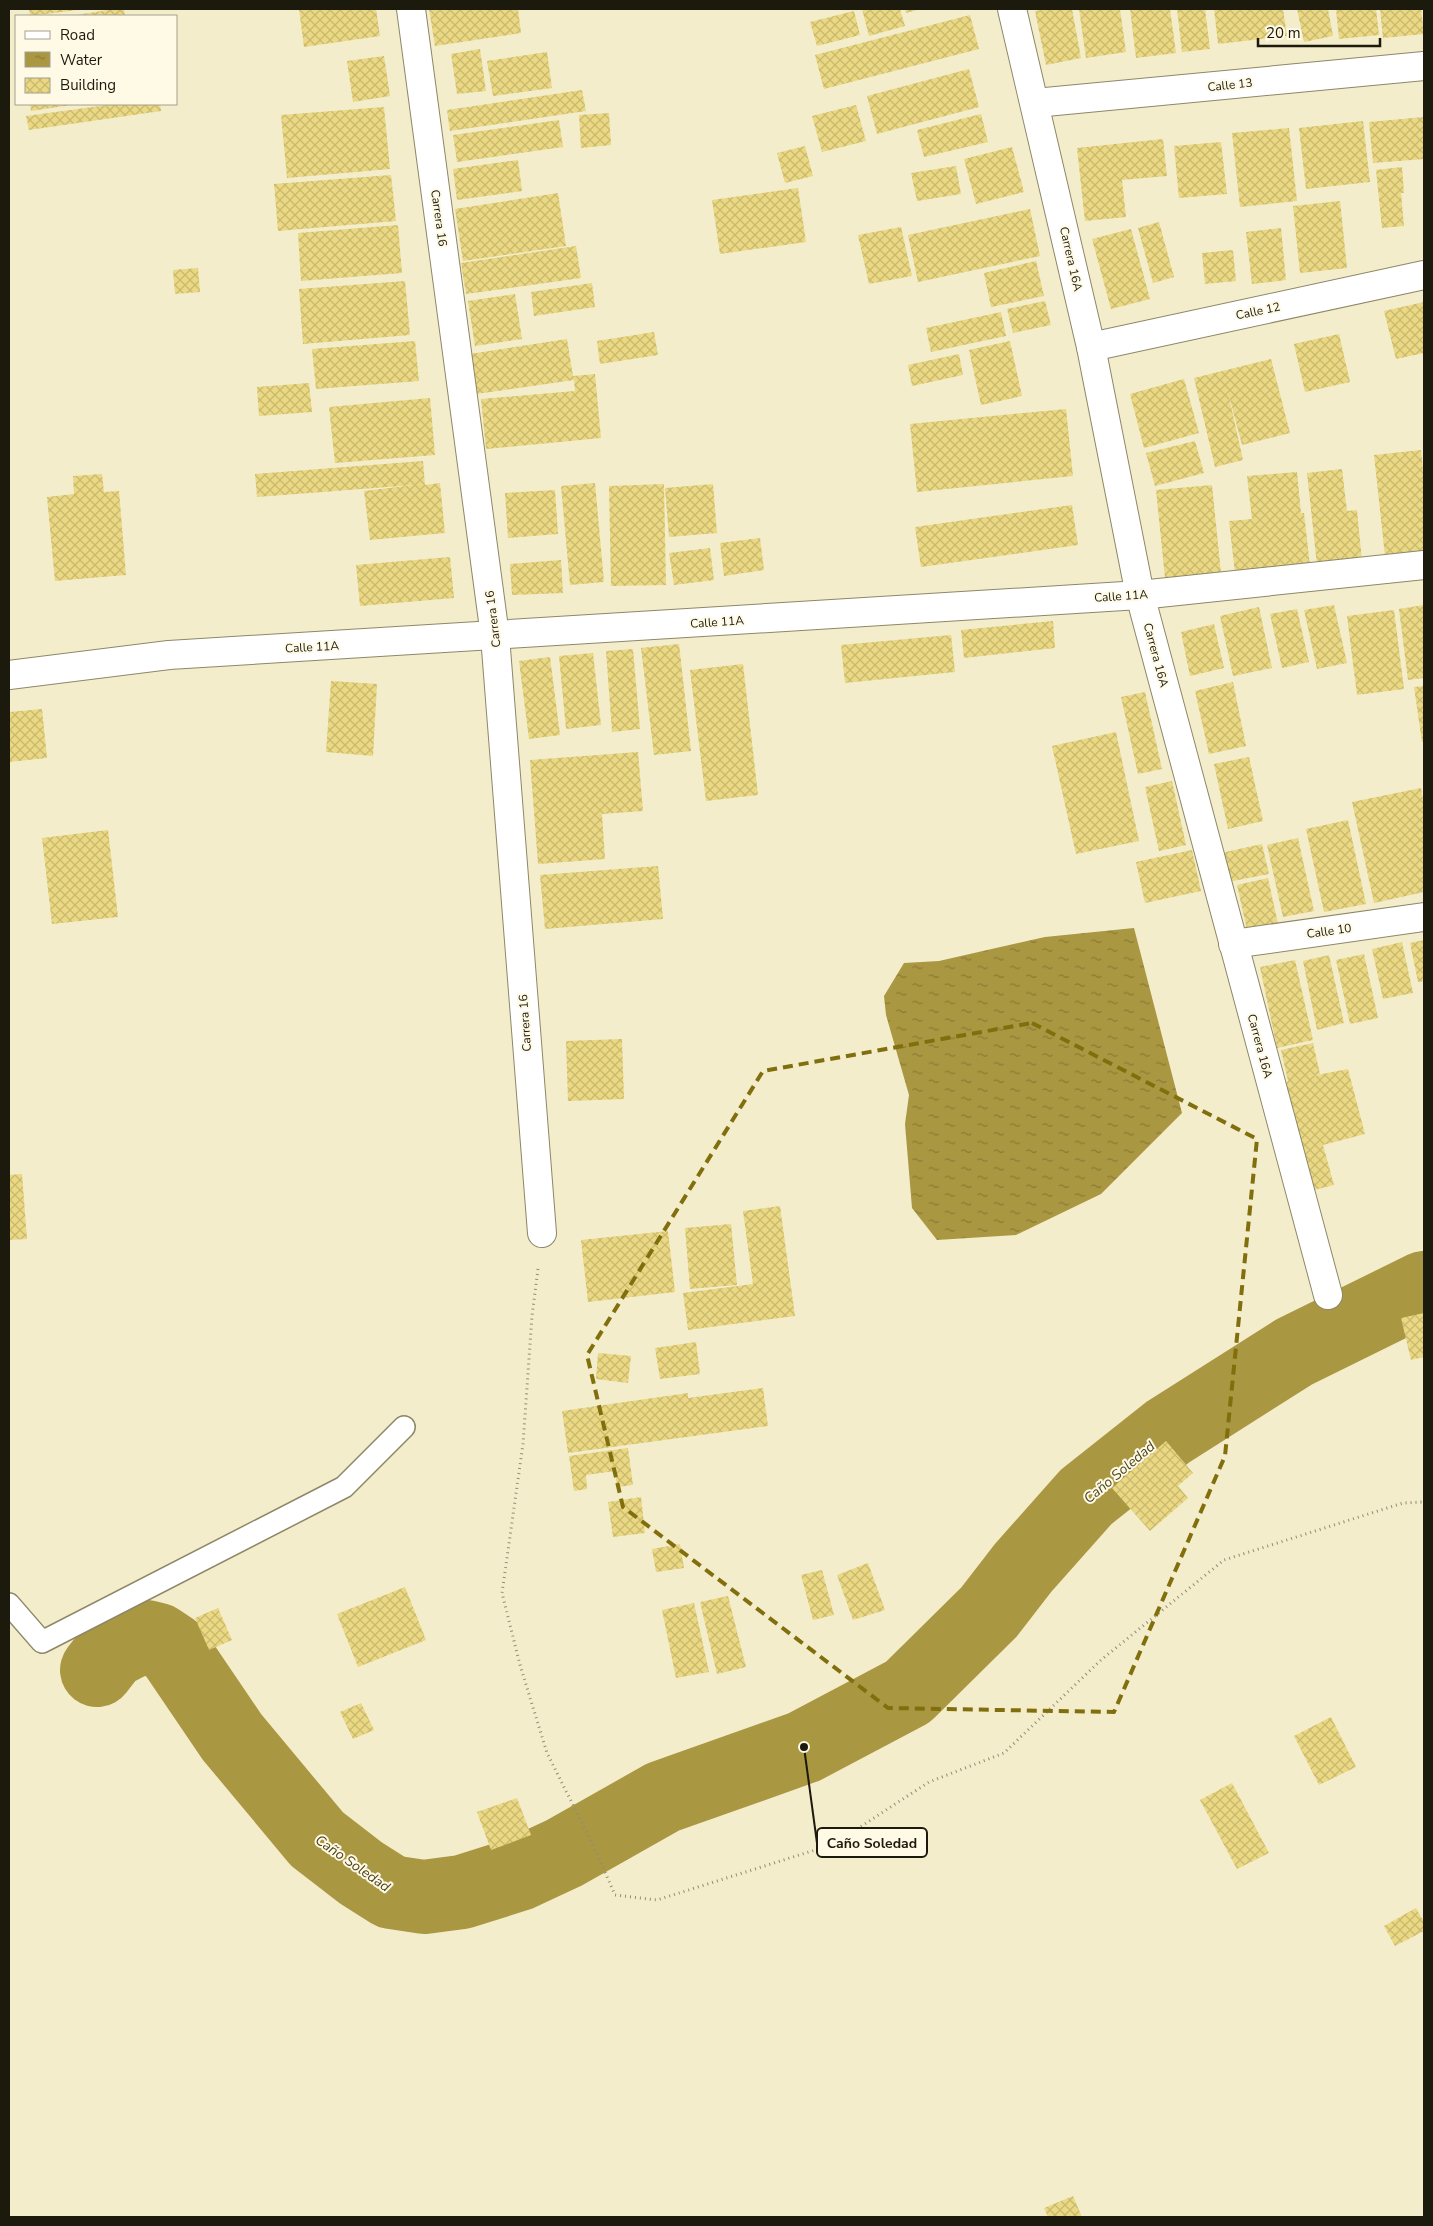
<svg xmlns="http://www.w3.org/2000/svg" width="1433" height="2226" font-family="'Nunito Sans',sans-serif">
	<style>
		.water { fill: url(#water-ripples) }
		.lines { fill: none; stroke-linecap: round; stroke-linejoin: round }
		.river { stroke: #aa9741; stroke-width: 74 }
		.building { fill: url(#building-cross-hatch) }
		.lane-casing { stroke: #8d8768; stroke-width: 24 }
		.street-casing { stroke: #8d8768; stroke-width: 30 }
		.path { stroke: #928d75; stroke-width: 3; stroke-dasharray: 1 4; stroke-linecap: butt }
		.lane { stroke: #fff; stroke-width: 21 }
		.street { stroke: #fff; stroke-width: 28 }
		.marked { fill: none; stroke: #816f0d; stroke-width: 4; stroke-dasharray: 10 6; stroke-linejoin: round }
		.labels { text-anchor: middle; stroke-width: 4; stroke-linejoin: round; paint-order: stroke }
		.street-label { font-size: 12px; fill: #1c190d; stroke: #fefae6 }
		.water-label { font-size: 14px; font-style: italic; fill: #4b431e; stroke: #fefae6 }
		.leader { fill: none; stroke: #1c190d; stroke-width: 2 }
		.callout-dot { fill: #1c190d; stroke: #fefae6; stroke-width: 2 }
		.callout { fill: #fefae6; stroke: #1c190d; stroke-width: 2 }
		.callout-label { font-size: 14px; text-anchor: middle; font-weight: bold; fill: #1c190d }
	</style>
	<defs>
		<pattern id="water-ripples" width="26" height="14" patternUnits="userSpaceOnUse" patternTransform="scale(1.25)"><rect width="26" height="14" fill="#aa9741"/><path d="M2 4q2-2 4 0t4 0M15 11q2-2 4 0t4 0" fill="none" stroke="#8a7a35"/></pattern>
		<pattern id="building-cross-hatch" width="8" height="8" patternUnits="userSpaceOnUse" patternTransform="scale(1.25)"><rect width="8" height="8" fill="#ead882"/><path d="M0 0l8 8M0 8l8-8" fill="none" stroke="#c8b96f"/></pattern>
	</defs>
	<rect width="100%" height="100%" fill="#f4edcb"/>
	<!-- water -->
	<path class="water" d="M1134,928L1182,1113L1101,1194L1016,1235L937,1240L912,1208L905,1124L909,1095L886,1015L884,996L904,963L939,961L1045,937Z"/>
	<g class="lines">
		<!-- river -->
		<path class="river" d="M97,1670L111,1652L130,1642L146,1637L158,1640L173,1650L232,1737L317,1839L361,1873L391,1892L424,1897L462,1892L519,1874L564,1853L663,1797L804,1747L908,1692L989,1612L1023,1568L1086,1497L1168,1432L1294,1352L1424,1288"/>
	</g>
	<!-- building -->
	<g class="building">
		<path d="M29,9H77V10L30,16Z"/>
		<path d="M114,9H124L125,16H70Z"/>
		<path d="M299,9H376L380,36L304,47Z"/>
		<path d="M429,9H518L521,33L435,46Z"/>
		<path d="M862,9H900L905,26L869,36Z"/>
		<path d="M905,9H921L906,13Z"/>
		<path d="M1046,9H1072L1081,58L1046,65L1035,11Z"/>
		<path d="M1079,9H1120L1126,52L1086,58Z"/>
		<path d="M1130,9H1170L1176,53L1136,58Z"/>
		<path d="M1177,9H1205L1210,49L1182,52Z"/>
		<path d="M1214,9H1283L1287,36L1218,44Z"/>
		<path d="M1297,9H1328L1333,36L1304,42Z"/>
		<path d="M1336,9H1376L1379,35L1339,39Z"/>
		<path d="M1380,9H1421L1424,34L1383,38Z"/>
		<path d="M854,11L860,35L817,46L810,22Z"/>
		<path d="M970,15L979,49L824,89L815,55Z"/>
		<path d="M480,49L486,91L457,94L451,54Z"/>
		<path d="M547,52L552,88L493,96L487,61Z"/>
		<path d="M384,56L390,96L353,102L347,61Z"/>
		<path d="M969,69L979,107L877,134L867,96Z"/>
		<path d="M582,90L586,111L450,131L447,110Z"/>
		<path d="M30,104H71V105L31,111Z"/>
		<path d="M115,104H160L161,111L29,130L26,116Z"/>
		<path d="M856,105L866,141L822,152L812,116Z"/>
		<path d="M384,107L390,169L287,178L281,115Z"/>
		<path d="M609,113L611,145L581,148L579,115Z"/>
		<path d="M981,114L988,142L924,157L917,130Z"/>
		<path d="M1424,117V159L1373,163L1369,122Z"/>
		<path d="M559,120L563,147L457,162L453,135Z"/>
		<path d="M1363,121L1370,182L1306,189L1299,128Z"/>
		<path d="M1289,128L1297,201L1240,207L1232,133Z"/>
		<path d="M1163,139L1167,176L1122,180L1126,217L1085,221L1077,148Z"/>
		<path d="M1221,142L1227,194L1179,198L1174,146Z"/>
		<path d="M805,146L813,176L785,183L777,153Z"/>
		<path d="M1012,147L1024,192L976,204L964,159Z"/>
		<path d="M518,160L522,191L457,200L453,169Z"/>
		<path d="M956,166L961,194L917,201L911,173Z"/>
		<path d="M1402,167L1404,193H1401L1404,226L1382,228L1376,170Z"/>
		<path d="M391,175L396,221L278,231L274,184Z"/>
		<path d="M798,188L806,242L720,254L712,200Z"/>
		<path d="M558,193L566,246L463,261L455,209Z"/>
		<path d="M1340,201L1347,268L1300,273L1293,206Z"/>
		<path d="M1030,209L1040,256L918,282L908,235Z"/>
		<path d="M1159,222L1174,277L1153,283L1138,228Z"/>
		<path d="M398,225L402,273L301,281L298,233Z"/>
		<path d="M901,227L912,276L869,284L858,235Z"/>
		<path d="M1281,228L1286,280L1252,284L1246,232Z"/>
		<path d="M1131,229L1150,299L1111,309L1092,239Z"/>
		<path d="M576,246L581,278L466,294L461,263Z"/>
		<path d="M1233,250L1236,281L1205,284L1202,253Z"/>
		<path d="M1036,261L1044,296L991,307L984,273Z"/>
		<path d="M198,268L200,292L175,294L173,270Z"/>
		<path d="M405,281L410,335L303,344L299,289Z"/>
		<path d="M592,283L595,307L534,316L531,292Z"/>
		<path d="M515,294L522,339L475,346L468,301Z"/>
		<path d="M1045,301L1051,325L1013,333L1007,309Z"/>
		<path d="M1424,302V353L1396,359L1384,311Z"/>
		<path d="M1001,312L1006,336L931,352L926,328Z"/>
		<path d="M654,332L658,355L600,364L597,341Z"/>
		<path d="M1339,334L1350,382L1305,392L1294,344Z"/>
		<path d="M567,339L573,376L595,374L601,438L486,449L481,399L575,391L574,380L476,394L470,354Z"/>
		<path d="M415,341L419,381L316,389L312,349Z"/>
		<path d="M1010,341L1022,396L981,405L969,350Z"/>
		<path d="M959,354L963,375L912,386L908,365Z"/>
		<path d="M1271,359L1290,433L1242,445L1228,392L1243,460L1215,467L1194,378Z"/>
		<path d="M1184,379L1199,433L1144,448L1130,394Z"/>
		<path d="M309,383L312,412L259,416L257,387Z"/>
		<path d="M430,398L435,455L335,463L329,407Z"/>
		<path d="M1066,409L1073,476L917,492L910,424Z"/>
		<path d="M1195,441L1204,473L1155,486L1146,453Z"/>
		<path d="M1421,450L1424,480V552L1385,556L1374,455Z"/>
		<path d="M423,461L425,485L440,483L445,533L370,540L364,491L414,485L257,497L255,474Z"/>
		<path d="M1342,469L1347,511L1357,510L1362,561L1317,565L1307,473Z"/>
		<path d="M1297,472L1301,513H1304L1310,566L1235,573L1229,521L1252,519L1247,476Z"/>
		<path d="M102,474L104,492L119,491L126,575L55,581L47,497L74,494L73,476Z"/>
		<path d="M595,483L604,582L570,585L561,486Z"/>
		<path d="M664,484L666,585L611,586L609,486Z"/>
		<path d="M713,484L717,533L669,537L665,488Z"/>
		<path d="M1212,485L1221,573L1165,578L1156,490Z"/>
		<path d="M555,490L558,534L508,538L505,493Z"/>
		<path d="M1072,505L1078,545L921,567L915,527Z"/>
		<path d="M760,538L764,570L724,576L720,543Z"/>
		<path d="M710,548L714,580L674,585L669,553Z"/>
		<path d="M450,557L454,598L360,606L356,565Z"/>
		<path d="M561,560L563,593L512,595L510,564Z"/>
		<path d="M1334,605L1347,663L1317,669L1304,610Z"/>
		<path d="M1424,605V678L1408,680L1399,609Z"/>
		<path d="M1259,607L1272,668L1233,676L1220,616Z"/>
		<path d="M1297,609L1309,662L1282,668L1270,614Z"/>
		<path d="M1394,610L1404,689L1357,695L1347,616Z"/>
		<path d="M1053,621L1055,648L964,658L961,630Z"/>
		<path d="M1214,624L1224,668L1190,676L1181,632Z"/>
		<path d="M951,635L955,672L845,683L841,645Z"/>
		<path d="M679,644L691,751L654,755L641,648Z"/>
		<path d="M633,649L640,729L612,732L606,651Z"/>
		<path d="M593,653L601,725L566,729L559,656Z"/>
		<path d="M550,657L560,735L529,739L519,661Z"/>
		<path d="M743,664L758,795L706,801L690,670Z"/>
		<path d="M331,681L377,684L373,756L326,752Z"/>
		<path d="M1233,682L1246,746L1209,754L1195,691Z"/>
		<path d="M1424,686V741L1422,742L1414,687Z"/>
		<path d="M1145,692L1162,769L1138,774L1121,697Z"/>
		<path d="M42,709L47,758L9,762V712Z"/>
		<path d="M1116,732L1139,841L1076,854L1052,746Z"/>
		<path d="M638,752L643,811L602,814L605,859L538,864L530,760Z"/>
		<path d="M1249,757L1263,821L1228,829L1214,764Z"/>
		<path d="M1172,781L1186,845L1159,851L1145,787Z"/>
		<path d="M1421,788L1424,805V892L1374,903L1352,802Z"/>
		<path d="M1348,820L1366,904L1324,912L1306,829Z"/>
		<path d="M108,830L118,917L52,924L42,838Z"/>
		<path d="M1298,838L1314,911L1283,917L1267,845Z"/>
		<path d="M1262,844L1269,874L1228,882L1221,853Z"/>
		<path d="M1192,850L1201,891L1145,903L1136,862Z"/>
		<path d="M658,866L663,919L545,929L540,875Z"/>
		<path d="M1268,878L1278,924L1247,930L1237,885Z"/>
		<path d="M1424,940V981L1418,982L1410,943Z"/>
		<path d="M1402,942L1413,993L1383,999L1372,949Z"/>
		<path d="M1364,954L1378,1018L1350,1024L1336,960Z"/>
		<path d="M1329,955L1344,1023L1317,1030L1303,961Z"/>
		<path d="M1295,960L1313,1040L1277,1048L1260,967Z"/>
		<path d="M622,1039L624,1099L568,1101L566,1041Z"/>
		<path d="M1313,1043L1320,1074L1307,1077L1348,1069L1365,1134L1323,1145L1334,1185L1310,1191L1284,1085L1288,1081L1281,1050Z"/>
		<path d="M22,1174L27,1239L9,1240V1175Z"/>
		<path d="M780,1206L795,1316L688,1330L683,1293L753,1284L743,1211Z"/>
		<path d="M731,1224L737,1285L690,1289L685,1228Z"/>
		<path d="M668,1231L675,1292L588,1302L581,1240Z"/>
		<path d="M1424,1313V1357L1411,1360L1401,1318Z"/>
		<path d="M696,1342L700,1374L660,1379L655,1348Z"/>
		<path d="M598,1353L631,1356L628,1383L596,1379Z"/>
		<path d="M763,1388L768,1426L568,1453L562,1411L688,1393V1398Z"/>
		<path d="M1166,1441L1193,1473L1178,1486L1188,1498L1150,1531L1112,1488Z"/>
		<path d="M628,1448L633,1485L617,1487L615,1471L586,1475L587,1489L574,1491L569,1456Z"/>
		<path d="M641,1497L645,1533L613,1537L608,1502Z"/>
		<path d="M680,1544L684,1568L656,1572L652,1549Z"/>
		<path d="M868,1563L885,1610L853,1620L837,1575Z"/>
		<path d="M822,1570L834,1615L813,1620L801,1575Z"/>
		<path d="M405,1587L426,1640L358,1667L337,1614Z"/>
		<path d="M728,1596L746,1667L717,1674L700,1602Z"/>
		<path d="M694,1603L709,1672L676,1678L662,1610Z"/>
		<path d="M218,1608L232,1640L209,1650L195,1618Z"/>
		<path d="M361,1703L374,1730L353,1739L340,1712Z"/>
		<path d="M1331,1717L1356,1767L1319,1785L1294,1736Z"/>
		<path d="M1232,1783L1269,1853L1237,1869L1200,1800Z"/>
		<path d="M517,1798L531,1835L491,1850L477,1812Z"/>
		<path d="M1416,1908L1424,1922V1931L1395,1946L1384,1926Z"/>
		<path d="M1073,2196L1082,2217H1048L1044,2208Z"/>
	</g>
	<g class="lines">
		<!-- lane casing -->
		<g class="lane-casing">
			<path id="lane" d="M9,1604L42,1642L344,1487L404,1427"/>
		</g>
		<!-- street casing -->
		<g class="street-casing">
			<g id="street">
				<path d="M411,9L495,636L542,1233"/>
				<path d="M1012,9L1091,347L1140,595L1328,1295"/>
				<path d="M1035,103L1424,66"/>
				<path d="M1091,347L1424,275"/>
				<path d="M9,675L169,655L1140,595L1424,565"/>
				<path d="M1233,944L1424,917"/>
			</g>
		</g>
		<!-- path -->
		<path class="path" d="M538,1269L532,1316L523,1444L502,1593L520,1665L547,1753L594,1847L615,1895L657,1900L834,1844L929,1782L1004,1753L1101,1660L1224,1560L1403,1503L1424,1502"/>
		<!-- lane -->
		<use href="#lane" class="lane"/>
		<!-- street -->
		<use href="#street" class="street"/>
	</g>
	<!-- marked area -->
	<path class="marked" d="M1032,1023L1257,1139L1225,1456L1114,1712L888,1708L623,1507L587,1355L763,1071Z"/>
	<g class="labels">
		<!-- street labels -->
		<g class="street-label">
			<text transform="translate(1230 85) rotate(-6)" y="4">Calle 13</text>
			<text transform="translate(439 218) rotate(82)" y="4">Carrera 16</text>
			<text transform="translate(1071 259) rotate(77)" y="4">Carrera 16A</text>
			<text transform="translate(1258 311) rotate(-12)" y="4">Calle 12</text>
			<text transform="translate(1121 596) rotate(-4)" y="4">Calle 11A</text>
			<text transform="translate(493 619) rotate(-97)" y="4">Carrera 16</text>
			<text transform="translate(717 622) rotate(-4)" y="4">Calle 11A</text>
			<text transform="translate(312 647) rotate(-3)" y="4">Calle 11A</text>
			<text transform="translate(1156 655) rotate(75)" y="4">Carrera 16A</text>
			<text transform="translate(1329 931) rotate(-8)" y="4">Calle 10</text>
			<text transform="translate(525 1023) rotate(-94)" y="4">Carrera 16</text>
			<text transform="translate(1260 1046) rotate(75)" y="4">Carrera 16A</text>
		</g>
		<!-- water labels -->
		<g class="water-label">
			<text transform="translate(1119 1472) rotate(-40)" y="5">Caño Soledad</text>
			<text transform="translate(353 1863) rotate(35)" y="5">Caño Soledad</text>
		</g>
	</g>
	<!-- callouts -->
	<path class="leader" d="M804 1747L817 1843"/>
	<circle class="callout-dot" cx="804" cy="1747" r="5"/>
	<rect class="callout" x="817" y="1828" width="110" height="29" rx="5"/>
	<g class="callout-label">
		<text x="872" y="1848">Caño Soledad</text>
	</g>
	<!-- border -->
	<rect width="1433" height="2226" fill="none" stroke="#1c190d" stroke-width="20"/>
	<!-- legend -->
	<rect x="15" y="15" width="162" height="90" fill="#fefae6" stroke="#a4a08f"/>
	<rect x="25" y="31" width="25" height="8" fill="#ffffff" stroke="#a4a08f"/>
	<text x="60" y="40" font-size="15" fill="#1c190d">Road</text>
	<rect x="25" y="52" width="25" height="15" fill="url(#water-ripples)" stroke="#a4a08f"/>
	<text x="60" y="65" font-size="15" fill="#1c190d">Water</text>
	<rect x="25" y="78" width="25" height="15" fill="url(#building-cross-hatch)" stroke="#a4a08f"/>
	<text x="60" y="90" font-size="15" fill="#1c190d">Building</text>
	<!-- scale -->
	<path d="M1258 38v8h122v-8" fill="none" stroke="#1c190d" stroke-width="2.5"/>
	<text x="1266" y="38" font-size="15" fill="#1c190d" stroke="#fefae6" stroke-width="4" paint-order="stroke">20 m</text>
</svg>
